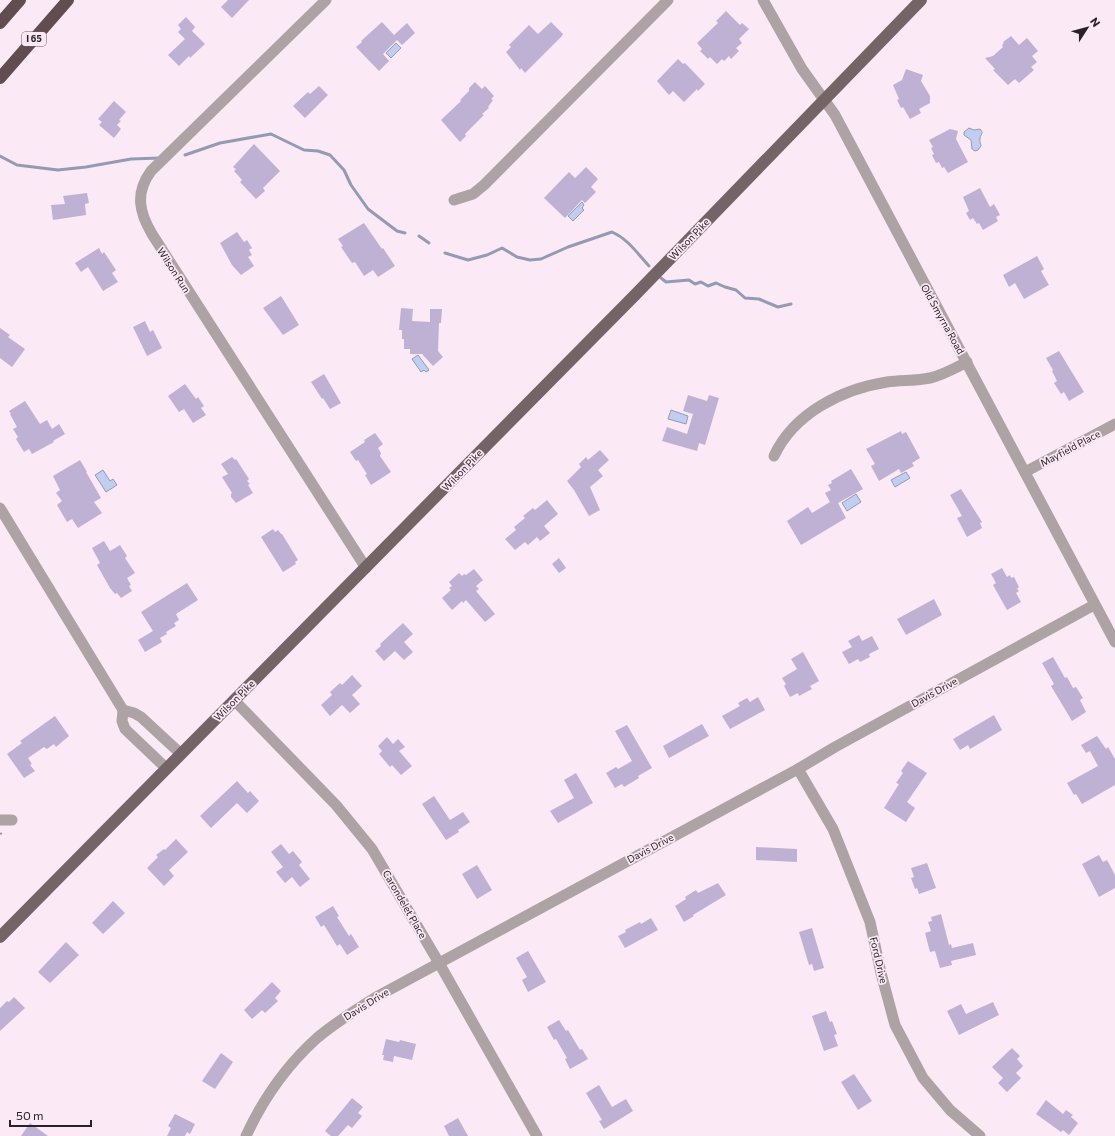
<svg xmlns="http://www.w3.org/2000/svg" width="1115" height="1136" font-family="Commissioner,sans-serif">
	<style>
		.water { fill: #c1cef1; stroke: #939ab4 }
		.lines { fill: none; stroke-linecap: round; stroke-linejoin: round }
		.stream { stroke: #939ab4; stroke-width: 3 }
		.building { fill: #bfb1d4 }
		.path { stroke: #9f919a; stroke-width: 2; stroke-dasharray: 2 2; stroke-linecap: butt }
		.minor { stroke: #ada3a4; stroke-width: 11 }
		.major { stroke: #756466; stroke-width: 12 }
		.highway { stroke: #614d50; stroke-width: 12 }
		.labels { text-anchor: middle; stroke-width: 3.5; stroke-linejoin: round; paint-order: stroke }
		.shield { fill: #fce9f6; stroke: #685e64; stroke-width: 1 }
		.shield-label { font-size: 9px; font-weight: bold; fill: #282226 }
		.street-label { font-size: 10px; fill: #282226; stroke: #fce9f6 }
	</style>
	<rect width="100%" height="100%" fill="#fce9f6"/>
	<!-- water -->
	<g class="water">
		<path d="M396,43L401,48L391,58L386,53Z"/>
		<path d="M969,128L974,130L980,129C984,133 981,134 980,138C979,141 981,144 981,146L978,150L975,151L972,149L971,140L964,135V132Z"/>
		<path d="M582,202L584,205L582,208L584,210L573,221L568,216Z"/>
		<path d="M418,355L429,370L426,372L424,370L421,372L412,359Z"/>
		<path d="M671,410L688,416L686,424L668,419Z"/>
		<path d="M103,470L110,481L113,479L117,485L106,492L95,475Z"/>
		<path d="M906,472L910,478L895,487L891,480Z"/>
		<path d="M856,494L861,502L847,511L842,503Z"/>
	</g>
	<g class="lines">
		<!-- stream -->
		<g class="stream">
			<path d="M185,155L220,143L271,134L304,150L318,151L330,155L344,170L351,185L368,209L397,231L405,233"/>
			<path d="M0,156L17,165L58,170L86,167L131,159L160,158"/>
			<path d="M419,236L429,243"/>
			<path d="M445,253L468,260L487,255L502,248L517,257L530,260L541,259L568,247L612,232C628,239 637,253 649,266"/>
			<path d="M661,278L666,282L689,280L695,284L701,282L708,286L716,283L725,287L736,290L745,298L759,299L778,307L791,304"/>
		</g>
	</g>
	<!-- building -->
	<g class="building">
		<path d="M228,0H249L232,18L221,7Z"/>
		<path d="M726,11L740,25L742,23L749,29L739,39L742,43L736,48L739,51L731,59L729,56L724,61L722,59L717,64L710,57L708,59L700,51L702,49L697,43L718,23L716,21Z"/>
		<path d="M186,17L195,27L192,31L205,44L190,58L189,56L179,66L168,55L185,39L178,32L181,29L178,25Z"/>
		<path d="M382,22L394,35L407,23L415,33L402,45L397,40L383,54L389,61L379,71L356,47L362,42L361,41Z"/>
		<path d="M551,22L563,34L562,36L525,73L521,68L520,70L506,52L511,47L509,45L529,25L538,34Z"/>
		<path d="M1011,36L1019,45L1027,38L1038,51L1032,56L1037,62L1031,67L1034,70L1019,83L1015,79L1008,85L993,70L995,69L985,58L993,56L1003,47L1002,45L1004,43L1003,42Z"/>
		<path d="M678,59L683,64L685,63L705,84L698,91L697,89L684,102L673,91L669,95L657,81Z"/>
		<path d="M906,69L923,75L921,81L930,96V103L919,109L921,113L910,119L903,107L901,108L897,100L899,99L893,85L902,80Z"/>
		<path d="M475,82L482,89L485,86L494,96L491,99L493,100L488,107L489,108L482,114L484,115L465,134L466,136L460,142L441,120L461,101L460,100L469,91V88Z"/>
		<path d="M319,86L328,95L305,118L293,106L308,92L310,94Z"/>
		<path d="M114,101L126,112L119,120L121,121L117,125L121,129L114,138L99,125L102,122L98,119Z"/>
		<path d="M950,129L958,131L956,139L968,162L948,173L944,167L942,168L939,162L936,163L932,155L934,154L931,148L933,147L929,140Z"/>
		<path d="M254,144L280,171L263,188L265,191L256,199L240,182L242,180L234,171L236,169L233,167Z"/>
		<path d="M586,167L598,179L591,187L596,192L585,203L582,200L565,218L544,198L569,172L575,178Z"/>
		<path d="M980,188L990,207L994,204L1000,215L996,217L998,221L983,230L979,223L977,224L973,218L970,220L966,213L969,211L963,197Z"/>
		<path d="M87,193L89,203L85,204L86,215L53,220L51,205L65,204L63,196Z"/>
		<path d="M364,223L382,249L383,248L395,266L378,277L373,270L364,276L355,262L352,263L341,247L343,246L338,239Z"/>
		<path d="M237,232L244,242L247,240L252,248L249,250L252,255L248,257L254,266L241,275L232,265L220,243Z"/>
		<path d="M99,248L102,254L104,252L116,270L112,273L118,282L103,291L88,267L81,272L75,263Z"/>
		<path d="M1037,256L1044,269L1041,271L1049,285L1024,299L1015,283L1009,287L1003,275Z"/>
		<path d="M281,296L299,325L283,335L263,308Z"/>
		<path d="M401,308L413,309L412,321L430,322V309H442L441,323H439L438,351L443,357L433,366L422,354H410V349H404V339H402V330H399Z"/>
		<path d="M145,321L150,332L153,330L162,348L147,356L133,327Z"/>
		<path d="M0,328L10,335L8,337L25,349L12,367L0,358Z"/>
		<path d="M1059,351L1084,392L1069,401L1064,392L1061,394L1054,383L1057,381L1052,371L1053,370L1046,358Z"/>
		<path d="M324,374L341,403L330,409L323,398L322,399L311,382Z"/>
		<path d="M185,384L196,399L198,397L204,406L201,408L206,415L193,423L184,409L179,412L168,396Z"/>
		<path d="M688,395L707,401L709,395L719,398L705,445L699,443L697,451L662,441L667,427L687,434L693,414L683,411Z"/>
		<path d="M25,401L40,424L47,420L52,429L59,424L65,434L53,441L54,442L32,454L29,449L24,452L16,439L18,437L13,429L17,427L10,414H11L9,411Z"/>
		<path d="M901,431L902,434L906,432L920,458L912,463L914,466L901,473L899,469L879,481L871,466L875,464L866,449Z"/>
		<path d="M375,433L383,444L378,448L381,453L380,456L391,472L371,485L365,475L367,474L358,460L356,461L350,452L365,442L364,440Z"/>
		<path d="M600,450L609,460L598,470L603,476L590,487L600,510L589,516L574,490L567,481L581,467L579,464L586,457L588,460Z"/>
		<path d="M232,457L235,460L236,459L249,479L247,481L250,484L248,485L253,493L236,503L231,497V494L232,493L222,477L228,474L221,464Z"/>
		<path d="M80,460L87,472H86L101,498L94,502L102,513L78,528L72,519L67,522L57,505L62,501L56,493L60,490L53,476Z"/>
		<path d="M851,469L863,489L838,503L846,518L801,545L787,521L808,507L812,513L830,502L825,493L831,490L828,485L832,483L831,481Z"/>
		<path d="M961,489L982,522L980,523L982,528L967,537L957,518L962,516L950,495Z"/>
		<path d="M547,500L558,514L544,526L550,533L540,541L537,537L528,545L525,542L515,550L505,539L516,530L514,527L525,518L523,516L533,508L535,510Z"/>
		<path d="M273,529L275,532L278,530L281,534H282L298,560L295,562L296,564L283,572L261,537Z"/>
		<path d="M104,541L110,551L120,545L127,556L125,558L135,573L127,578L131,585L129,586L132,591L121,598L117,593L115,594L110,588L97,565L100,563L92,548Z"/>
		<path d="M559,558L566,568L559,573L552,564Z"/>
		<path d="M1002,568L1007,577L1010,575L1011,578L1014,577L1019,587L1017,589L1019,591L1016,593L1021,602L1007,610L993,585L996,583L991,574Z"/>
		<path d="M474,569L483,580L476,586L479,589L476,591L495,614L485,622L466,600L463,603L462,601L452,610L442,598L451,590L449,588L452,586L449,582L459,573L462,576L464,574L466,575Z"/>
		<path d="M187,583L198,600L176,614L179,620L174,623L176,626L166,632L167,634L160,638L162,642L145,652L138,640L153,631L141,612Z"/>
		<path d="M934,599L942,615L906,635L897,619Z"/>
		<path d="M403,623L413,634L404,642L413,652L404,660L395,651L384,661L375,651L381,646L380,644Z"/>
		<path d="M859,635L862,641L872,636L879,649L869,654L870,657L860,662L858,659L849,664L842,652L852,647L848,641Z"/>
		<path d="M803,652L819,681L810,686L812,689L799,696L798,693L790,697L784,686L786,684L782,678L797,669L791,659Z"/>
		<path d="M1053,657L1065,678L1067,677L1073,688L1076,687L1083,698L1080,700L1086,712L1072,721L1051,686L1054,684L1042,663Z"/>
		<path d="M352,675L362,686L352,695L360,704L350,713L342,705L330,716L321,705L332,695L330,692L340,683L342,685Z"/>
		<path d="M758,697L765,710L730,729L722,716L740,706L738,703L747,698L750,702Z"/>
		<path d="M994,715L1002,730L970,749L968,745L960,750L953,739Z"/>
		<path d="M55,716L69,736L56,747L54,744L47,749L44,747L28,758L32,764L30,765L35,771L24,778L7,754L22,743L20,741Z"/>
		<path d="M702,724L709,736L669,758L663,746Z"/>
		<path d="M627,725L652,768L638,776L639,778L624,787L622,784L615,788L606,773L616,767L618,769L632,761L615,731Z"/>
		<path d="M1097,736L1106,749L1108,747L1115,759V785L1082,804L1076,794L1074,795L1067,783L1098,766L1090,751L1086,753L1081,745Z"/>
		<path d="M387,737L393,744L398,739L405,747L399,751L412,766L401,775L392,765L390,767L379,754L382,751L378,746Z"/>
		<path d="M908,761L927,773L907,802L915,808L906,822L884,808L899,784L896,783L903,773L901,771Z"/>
		<path d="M576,773L593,803L558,823L550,811L574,798L564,780Z"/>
		<path d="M237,781L248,793L250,791L259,801L247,813L237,803L211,828L200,816Z"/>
		<path d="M434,796L450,820L463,812L470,822L458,830L459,832L446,840L422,804Z"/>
		<path d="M176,839L188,852L169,870L174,876L164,886L147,868L158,857L156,855L164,849L165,850Z"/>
		<path d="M281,844L289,854L293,851L302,862L299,865L310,879L300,887L292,877L285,883L276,872L283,867L271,852Z"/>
		<path d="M756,847L797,849V862L756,860Z"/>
		<path d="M1099,855L1103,862L1107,860L1115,875V888L1099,897L1082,864Z"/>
		<path d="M927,863L936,888L919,894L917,888L915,889L911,878L914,877L911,868Z"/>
		<path d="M477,865L492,890L477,899L462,874Z"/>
		<path d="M718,883L726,895L693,915L694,916L684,922L675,906L686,899L685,897L696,890L698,893Z"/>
		<path d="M113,901L125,913L103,934L92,923Z"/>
		<path d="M333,906L339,916L337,917L349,936L351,934L359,947L347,955L340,944L337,946L324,925L321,927L315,917Z"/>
		<path d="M941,914L949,945L951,944L952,948L973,943L976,955L951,961L952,965L940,968L935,951L930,952L925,933L931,931L928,922L932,921L931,917Z"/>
		<path d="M651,918L658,930L625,948L618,936L626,932L625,930L640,922L641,924Z"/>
		<path d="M812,928L824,968L814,971L812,964L809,965L799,932Z"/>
		<path d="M66,942L79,955L50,983L38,972Z"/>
		<path d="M528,951L546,982L528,992L522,980L527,977L516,958Z"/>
		<path d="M272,982L281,991L275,998L278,1001L265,1013L262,1010L252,1019L244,1010Z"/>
		<path d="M14,997L25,1008L0,1031V1008L7,1001L9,1002Z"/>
		<path d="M993,1002L999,1015L959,1035L947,1011L961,1004L966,1014Z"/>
		<path d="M826,1011L830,1022L832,1021L837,1034L834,1035L838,1046L824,1051L812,1016Z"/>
		<path d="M559,1020L566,1031L568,1030L580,1050L582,1049L588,1059L570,1069L565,1059L567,1058L556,1039L554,1040L547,1027Z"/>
		<path d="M386,1039L399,1042L400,1040L416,1044L412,1060L394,1056L393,1062L383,1060L384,1055H382Z"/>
		<path d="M1012,1048L1020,1056L1017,1059L1023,1066L1016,1073L1021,1078L1007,1092L998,1083L1003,1078L992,1067Z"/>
		<path d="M221,1053L233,1062L215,1089L202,1081Z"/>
		<path d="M854,1074L872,1101L858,1110L841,1082Z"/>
		<path d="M599,1085L612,1107L626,1099L633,1111L604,1129L599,1121L602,1120L586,1093Z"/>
		<path d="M352,1098L363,1107L358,1113L362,1116L352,1128L348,1125L338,1136H331L325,1131Z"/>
		<path d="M1046,1100L1063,1114L1066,1110L1073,1115L1071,1117L1078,1123L1069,1135L1063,1130L1061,1132L1036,1114Z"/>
		<path d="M175,1114L195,1124L190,1134L187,1132L185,1136H167L171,1128L168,1126Z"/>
		<path d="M458,1118L468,1136H449L444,1126Z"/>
		<path d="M30,1123L48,1136H21Z"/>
	</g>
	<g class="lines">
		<!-- path -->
		<path class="path" d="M0,834L2,833"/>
		<!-- minor -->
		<g class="minor">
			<path d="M326,0L151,171C135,193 139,212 152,234L366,568"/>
			<path d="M763,0L802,69L835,115L1115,642"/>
			<path d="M454,200L473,194L484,185L668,0"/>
			<path d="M774,456C794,413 842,389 887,382C901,380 916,381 930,378C943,375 955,368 967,362"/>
			<path d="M1025,472L1115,424"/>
			<path d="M0,508L123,710"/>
			<path d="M234,700L336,805L372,849L439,963L537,1136"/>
			<path d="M166,768L125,729L122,721L123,710L134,713L141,717L181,754"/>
			<path d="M798,769L833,829L870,922L881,973L895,1025L923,1078L950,1110L980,1136"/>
			<path d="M0,820H12"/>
			<path d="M246,1136C263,1099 286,1066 317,1038C336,1022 357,1009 378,996L798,769L835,747L1094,605"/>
		</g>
		<!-- major -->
		<path class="major" d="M0,937L635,295L921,0"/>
		<!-- highway -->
		<g class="highway">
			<path d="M0,23L20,0"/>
			<path d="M0,78L68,0"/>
		</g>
	</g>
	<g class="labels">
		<!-- shield labels -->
		<rect class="shield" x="22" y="32" width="24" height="14" rx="3"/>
		<g class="shield-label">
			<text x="34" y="42">I 65</text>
		</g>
		<!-- street labels -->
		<g class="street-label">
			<text transform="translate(689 239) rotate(-46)" y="4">Wilson Pike</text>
			<text transform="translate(174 270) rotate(57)" y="4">Wilson Run</text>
			<text transform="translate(943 319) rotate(61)" y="4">Old Smyrna Road</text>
			<text transform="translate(1070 448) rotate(-28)" y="4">Mayfield Place</text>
			<text transform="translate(462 470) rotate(-46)" y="4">Wilson Pike</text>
			<text transform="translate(934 692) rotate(-29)" y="4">Davis Drive</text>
			<text transform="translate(234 700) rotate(-45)" y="4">Wilson Pike</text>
			<text transform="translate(650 848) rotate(-28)" y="4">Davis Drive</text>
			<text transform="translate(405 904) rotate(60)" y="4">Carondelet Place</text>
			<text transform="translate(879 960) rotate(77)" y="4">Ford Drive</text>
			<text transform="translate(366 1004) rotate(-32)" y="4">Davis Drive</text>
		</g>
	</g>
	<!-- north arrow -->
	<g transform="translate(1087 28) rotate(54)" stroke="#fce9f6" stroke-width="3" paint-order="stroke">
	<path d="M0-3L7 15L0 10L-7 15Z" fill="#282226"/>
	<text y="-6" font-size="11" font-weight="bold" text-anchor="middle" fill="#282226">N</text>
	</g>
	<!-- scale -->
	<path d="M10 1120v6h81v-6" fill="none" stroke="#282226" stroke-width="2"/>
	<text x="16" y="1120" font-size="12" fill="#282226" stroke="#fce9f6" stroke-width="3" paint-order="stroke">50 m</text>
</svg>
